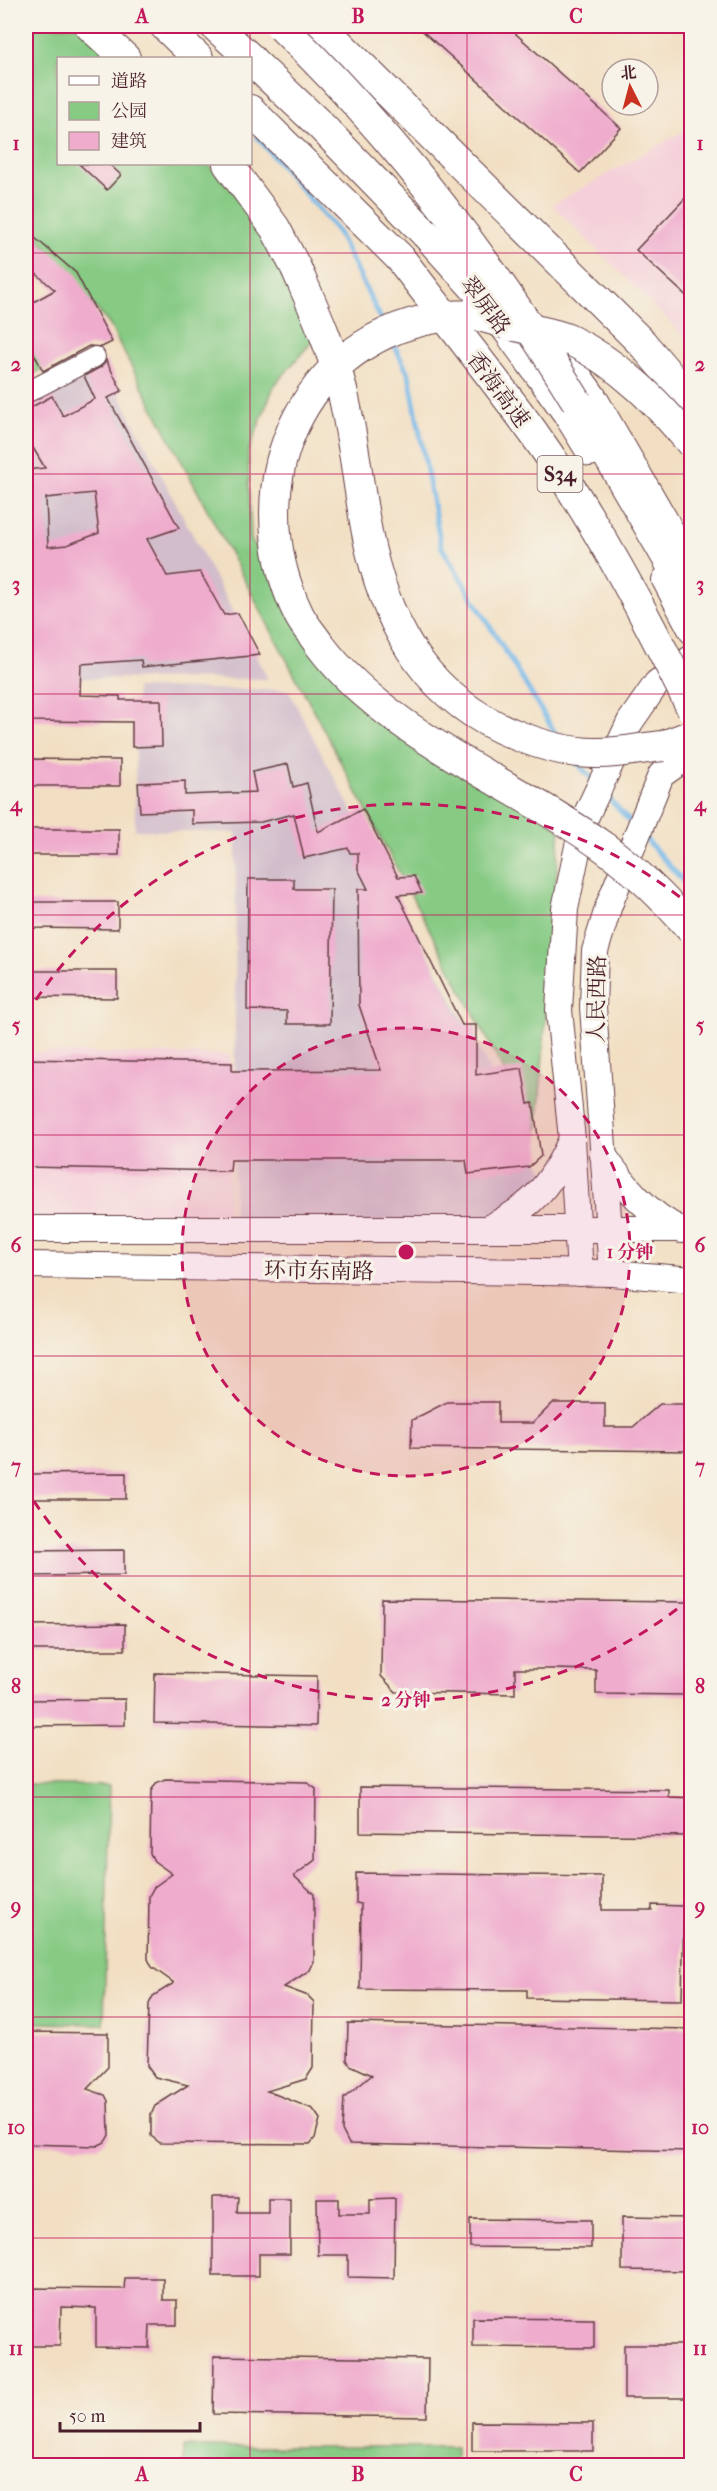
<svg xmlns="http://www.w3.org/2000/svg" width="717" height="2491" font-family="'IM FELL French Canon','Noto Serif SC',serif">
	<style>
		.built { fill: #f5cfd9 }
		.industrial { fill: #d1bdcb }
		.green { fill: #86ca84; stroke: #687458; stroke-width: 1.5 }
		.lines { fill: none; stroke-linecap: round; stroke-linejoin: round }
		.stream { stroke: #72b7e8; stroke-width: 5 }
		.building { fill: #efaccd; fill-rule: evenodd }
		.minor-casing { stroke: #633c42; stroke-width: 22 }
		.major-casing { stroke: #633c42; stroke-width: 28 }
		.highway-casing { stroke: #633c42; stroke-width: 32 }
		.minor { stroke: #fff; stroke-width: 20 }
		.major { stroke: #fff; stroke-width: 26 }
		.highway { stroke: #fff; stroke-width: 30 }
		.highway-bridge-casing { stroke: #633c42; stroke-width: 32; stroke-linecap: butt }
		.highway-bridge { stroke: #fff; stroke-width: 30 }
		.grid { fill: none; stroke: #c2185b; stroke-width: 1.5; stroke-opacity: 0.55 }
		.ring { fill: none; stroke: #c2185b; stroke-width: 3; stroke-dasharray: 10 8 }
		.labels { text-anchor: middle; stroke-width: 6; stroke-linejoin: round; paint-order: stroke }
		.shield { fill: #f7f3e8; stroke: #7e5f64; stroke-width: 1.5 }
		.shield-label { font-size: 21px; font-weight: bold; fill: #4a1f2b }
		.street-label { font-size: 22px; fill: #4a1f2b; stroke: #f7f3e8 }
		.centre { fill: #c2185b; stroke: #f7f3e8; stroke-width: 3 }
		.ring-label { font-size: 18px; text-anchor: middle; font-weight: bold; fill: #c2185b; stroke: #f7f3e8; stroke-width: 6; stroke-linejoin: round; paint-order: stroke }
		.neatline { fill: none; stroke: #c2185b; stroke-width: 2 }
		.grid-label { font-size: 20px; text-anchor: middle; font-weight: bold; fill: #c2185b }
	</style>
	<rect width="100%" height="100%" fill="#f7f3e8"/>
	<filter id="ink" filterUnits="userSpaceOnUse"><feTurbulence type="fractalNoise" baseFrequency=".0167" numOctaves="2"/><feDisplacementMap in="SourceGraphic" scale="12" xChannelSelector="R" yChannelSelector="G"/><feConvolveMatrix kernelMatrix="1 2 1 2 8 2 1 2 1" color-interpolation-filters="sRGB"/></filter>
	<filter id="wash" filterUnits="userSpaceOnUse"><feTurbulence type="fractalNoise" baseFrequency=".008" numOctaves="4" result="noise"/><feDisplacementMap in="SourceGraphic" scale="24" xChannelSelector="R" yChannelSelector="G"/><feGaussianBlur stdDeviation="1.35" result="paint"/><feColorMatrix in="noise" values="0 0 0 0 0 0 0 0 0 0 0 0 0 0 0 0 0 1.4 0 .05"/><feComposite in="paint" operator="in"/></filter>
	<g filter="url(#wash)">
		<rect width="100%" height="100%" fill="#f2dfc3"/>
		<!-- built -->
		<g class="built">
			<path d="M691,127V343L552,205Z"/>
			<path d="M26,1052L230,1055L227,1223L26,1220Z"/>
		</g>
		<!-- industrial -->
		<g class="industrial">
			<path d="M96,370L107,371L268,679L26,678V405Z"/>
			<path d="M136,688L288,690L547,1178L496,1227L234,1224L236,833L135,830Z"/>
		</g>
		<!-- green -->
		<g class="green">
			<path d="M26,26H85L114,58H58V164H208L286,250L314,339L274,386L248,452L251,539L306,643L560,829L537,1133L109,324L26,223Z"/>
			<path d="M26,299L69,354L26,378Z"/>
			<path d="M26,1784L109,1786L104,2024L26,2023Z"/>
			<rect x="184" y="2447" width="272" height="18"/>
		</g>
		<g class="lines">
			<!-- stream -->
			<g class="stream">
				<path d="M257,137L337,231L384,325"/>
				<path d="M392,341L409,375L441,546L557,736"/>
				<path d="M577,763L593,780"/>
				<path d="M605,794L633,825"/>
				<path d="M643,836L692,891"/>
			</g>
		</g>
		<g id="blocks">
			<!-- building -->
			<g class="building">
				<path d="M417,26H507L621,128L580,173Z"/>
				<path d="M79,164H109L121,175L107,190Z"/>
				<path d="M692,191V301L636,250Z"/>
				<path d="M34,237L76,273L112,342L102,347L89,346L43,371L26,338V306L55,290L26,265V248Z"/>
				<path d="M106,360L122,391L108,398L179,528L147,539L167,576L200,572L224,615L238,613L260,655L142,667L141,660L81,664L80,695L120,696V700H161L162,746L132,747V722L26,721V470L45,468L26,436V410L52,396L63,416L95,399L84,376L101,367ZM94,493L99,533L67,545L48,547L46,498Z"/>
				<path d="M26,759L120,760V786H26Z"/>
				<path d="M288,764L293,787L307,783L318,832L363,809L398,877L414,876L422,893L398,895L462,1025H476V1075L522,1068L528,1104L533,1103L541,1156L529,1167L468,1174L466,1160H231L230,1171L26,1167V1059L232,1063V1071L381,1070L359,1005L358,889H368L358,869V853H350L348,848L304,858L294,814L261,822L192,824V810L140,812L138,783L185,781V795L256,792L252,772Z"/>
				<rect x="26" y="829" width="93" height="26"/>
				<path d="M248,879H294V889H332L330,1024H287V1011L247,1010Z"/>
				<path d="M26,902H118V929L26,928Z"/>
				<path d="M26,971H117V998L26,997Z"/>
				<path d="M447,1402H498V1423H533L553,1403H605V1427H633L660,1404H692V1451L411,1448L412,1420Z"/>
				<path d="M126,1473V1499H26V1474Z"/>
				<path d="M124,1550V1575L26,1576V1551Z"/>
				<path d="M382,1599L692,1602V1695L596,1694V1670L553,1669H515V1694L396,1692L381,1676Z"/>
				<path d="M125,1624V1650H26V1625Z"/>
				<path d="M155,1673L317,1676L316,1726L154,1723Z"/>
				<path d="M125,1699V1725L26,1726V1700Z"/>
				<path d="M165,1779L306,1782L316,1789L315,1860L294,1876L314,1894V1961L310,1970L284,1987L308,1996L314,2002L313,2068L306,2079L267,2091L313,2109L320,2119L315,2138L310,2144L160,2143L151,2136V2115L155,2106L188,2085L155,2077L147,2066L149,2004L153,1996L174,1983L152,1967L148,1959L149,1896L154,1887L172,1874L154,1861L150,1853L151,1791L156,1783Z"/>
				<path d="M360,1787L669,1790V1797L692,1798V1836L360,1832Z"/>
				<path d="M356,1873L602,1876V1910H652V1905L684,1906L682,2000L527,1998V1990L360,1989L361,1904L356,1903Z"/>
				<path d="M348,2023L692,2029V2151L349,2144L342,2130L344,2098L372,2075L350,2065L347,2060Z"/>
				<path d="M26,2032L108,2033V2067L87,2089L105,2095L108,2101L109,2135L105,2142L97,2146L26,2144Z"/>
				<path d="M213,2197H238L237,2213H268V2198H290V2254H259V2276H213Z"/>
				<path d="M395,2198L394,2278L348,2277V2255H318L317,2199H339V2214H370V2199Z"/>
				<path d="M622,2217L692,2218V2271L622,2270Z"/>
				<path d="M470,2219L591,2220V2248L470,2247Z"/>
				<path d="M125,2278H163V2300H177V2325H150L149,2348L96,2347V2308L61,2307L60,2346H26V2288L124,2289Z"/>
				<path d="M473,2318L594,2319V2348L473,2347Z"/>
				<rect x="624" y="2345" width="68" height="53"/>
				<path d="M214,2356L428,2359L427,2417L213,2414Z"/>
				<path d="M472,2422L593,2423V2451H472Z"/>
			</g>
		</g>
	</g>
	<g filter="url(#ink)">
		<use href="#blocks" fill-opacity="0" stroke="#633c42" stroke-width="1.5"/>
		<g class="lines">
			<!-- minor casing -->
			<g class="minor-casing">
				<path id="minor" d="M26,393L95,357"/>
			</g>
			<!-- major casing -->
			<g class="major-casing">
				<g id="major">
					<path d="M493,313L566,414L590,453"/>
					<path d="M558,347L593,396L692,567"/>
					<path d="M665,580L692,631"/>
					<path d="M603,1155C624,1185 647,1214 681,1230"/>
					<path d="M26,1229H678"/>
					<path d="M487,1229C534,1206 550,1186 572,1139"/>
					<path d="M26,1265L612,1273L692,1280"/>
					<path d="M580,1273L572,1139L559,1010L565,909L583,822L630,722L657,683L692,658"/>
					<path d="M612,1273L593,1007L595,951L609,905L661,775L692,753"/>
				</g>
			</g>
			<!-- highway casing -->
			<g class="highway-casing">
				<g id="highway">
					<path d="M90,26L125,58"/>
					<path d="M165,26L198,58"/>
					<path d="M215,26L250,58"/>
					<path d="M321,26L642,343L692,402"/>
					<path d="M250,59L319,124L426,234"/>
					<path d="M250,110L400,258"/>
					<path d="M228,164L275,228L296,268"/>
					<path d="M577,402L692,601"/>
					<path d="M663,746L692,735"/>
				</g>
			</g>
			<!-- minor -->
			<use href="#minor" class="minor"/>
			<!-- major -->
			<use href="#major" class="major"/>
			<!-- highway -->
			<use href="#highway" class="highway"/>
			<!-- highway-bridge casing -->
			<g class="highway-bridge-casing">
				<g id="highway-bridge">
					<path d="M281,26C396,137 494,266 577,402"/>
					<path d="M426,234L509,326"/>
					<path d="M400,258C444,316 490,373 533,432C595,519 645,614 692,709"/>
					<path d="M296,268C313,307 331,345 341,386C355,439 358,494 370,547C390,634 431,701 516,735C541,745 568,753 595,753C617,754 641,748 663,746"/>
					<path d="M692,444C656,401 621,365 570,340C553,332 530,330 512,325C498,322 480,314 465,315C308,321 233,480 299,615C304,625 313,635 319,644C387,736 514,782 605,848C638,872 665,899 692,930"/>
				</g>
			</g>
			<!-- highway-bridge -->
			<use href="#highway-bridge" class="highway-bridge"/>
		</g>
	</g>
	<!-- grid -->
	<path class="grid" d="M250,26V58M467,26V2466M250,164V2466M26,253H692M26,474H692M26,694H692M26,915H692M26,1135H692M26,1356H692M26,1576H692M26,1797H692M26,2017H692M26,2238H692"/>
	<!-- distance rings -->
	<circle cx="406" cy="1252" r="224" fill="#c2185b" fill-opacity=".12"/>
	<g class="ring">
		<circle cx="406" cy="1252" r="224"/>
		<path d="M691 1598A448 448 0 0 1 26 1489M26 1015A448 448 0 0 1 691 906"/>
	</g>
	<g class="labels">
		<!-- shield labels -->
		<rect class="shield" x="537.5" y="456" width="45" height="36" rx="4.5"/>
		<g class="shield-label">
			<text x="560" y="481">S34</text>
		</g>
		<!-- street labels -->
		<g class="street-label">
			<text transform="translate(486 305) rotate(53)" y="8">翠屏路</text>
			<text transform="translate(499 389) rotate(53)" y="8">香海高速</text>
			<text transform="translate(596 999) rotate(-89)" y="8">人民西路</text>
			<text transform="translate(319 1270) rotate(1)" y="8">环市东南路</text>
		</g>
	</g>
	<circle cx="406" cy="1252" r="9" class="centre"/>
	<g class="ring-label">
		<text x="630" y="1258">1 分钟</text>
		<text x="406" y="1706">2 分钟</text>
	</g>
	<!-- margin -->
	<rect width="717" height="2491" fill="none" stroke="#f7f3e8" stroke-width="66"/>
	<!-- legend -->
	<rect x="57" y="57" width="195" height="108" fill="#f7f3e8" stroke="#b29e9c" stroke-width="1.5"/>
	<rect x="69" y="76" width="30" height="9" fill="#ffffff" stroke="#b29e9c" stroke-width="1.5"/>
	<text x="111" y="87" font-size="18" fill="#4a1f2b">道路</text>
	<rect x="69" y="102" width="30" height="18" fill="#86ca84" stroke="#b29e9c" stroke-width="1.5"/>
	<text x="111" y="117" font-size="18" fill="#4a1f2b">公园</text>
	<rect x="69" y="132" width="30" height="18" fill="#efaccd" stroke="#b29e9c" stroke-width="1.5"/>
	<text x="111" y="147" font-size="18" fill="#4a1f2b">建筑</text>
	<!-- north arrow -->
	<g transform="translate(630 87) rotate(354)"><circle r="28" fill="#f7f3e8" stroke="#b29e9c" stroke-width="1.5"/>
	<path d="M0-4.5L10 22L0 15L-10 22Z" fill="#c8321e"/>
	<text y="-9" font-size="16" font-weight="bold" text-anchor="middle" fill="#4a1f2b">北</text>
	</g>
	<!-- scale -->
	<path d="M60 2422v9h140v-9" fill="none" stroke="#4a1f2b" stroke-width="3"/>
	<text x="69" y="2422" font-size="18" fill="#4a1f2b" stroke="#f7f3e8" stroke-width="4.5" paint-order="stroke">50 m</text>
	<rect x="33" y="33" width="651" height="2425" class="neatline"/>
	<g class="grid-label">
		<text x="142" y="23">A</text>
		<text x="358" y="23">B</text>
		<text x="576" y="23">C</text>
		<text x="16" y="150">1</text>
		<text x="700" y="150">1</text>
		<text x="16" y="371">2</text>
		<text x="700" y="371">2</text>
		<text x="16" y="591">3</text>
		<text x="700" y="591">3</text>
		<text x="16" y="811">4</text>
		<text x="700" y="811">4</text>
		<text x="16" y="1032">5</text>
		<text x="700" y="1032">5</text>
		<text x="16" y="1252">6</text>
		<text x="700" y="1252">6</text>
		<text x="16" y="1473">7</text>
		<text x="700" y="1473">7</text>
		<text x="16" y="1693">8</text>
		<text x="700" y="1693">8</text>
		<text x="16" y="1914">9</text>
		<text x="700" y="1914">9</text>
		<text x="16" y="2134">10</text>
		<text x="700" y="2134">10</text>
		<text x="16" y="2355">11</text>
		<text x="700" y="2355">11</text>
		<text x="142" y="2481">A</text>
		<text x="358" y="2481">B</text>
		<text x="576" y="2481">C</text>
	</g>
</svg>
